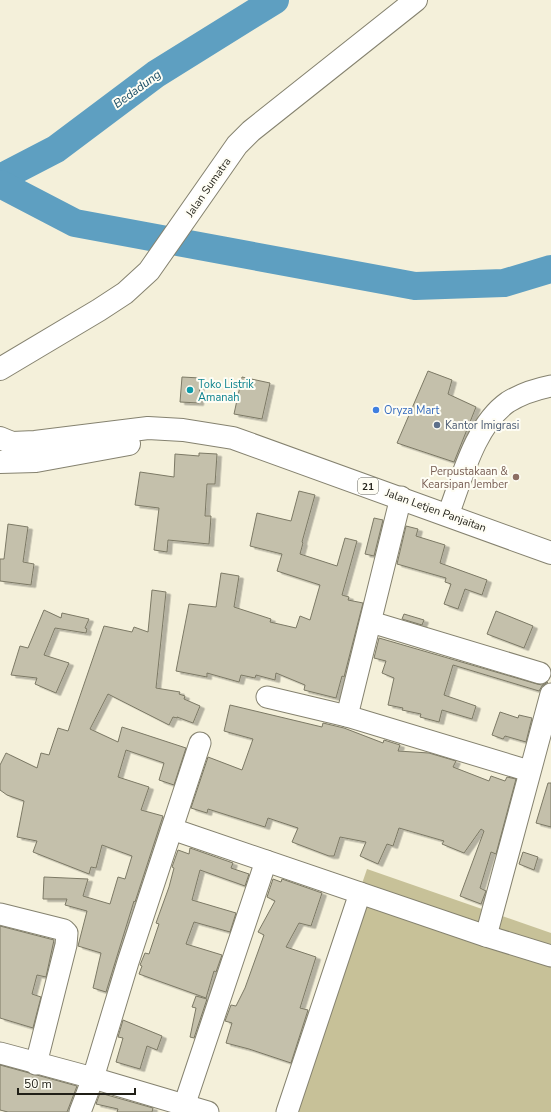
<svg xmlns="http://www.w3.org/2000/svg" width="551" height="1112" font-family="'Nunito Sans',sans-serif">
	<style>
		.green { fill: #c7c198 }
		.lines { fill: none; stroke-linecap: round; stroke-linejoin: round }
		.river { stroke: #5e9fc1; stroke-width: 28 }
		.building { fill: #c4c0ab; stroke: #7c7965; filter: url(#shadow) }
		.minor-casing { stroke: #85826f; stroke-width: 23 }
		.major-casing { stroke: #85826f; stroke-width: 24 }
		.highway-casing { stroke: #85826f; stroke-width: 24 }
		.minor { stroke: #fff; stroke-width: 21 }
		.major { stroke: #fff; stroke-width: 22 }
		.highway { stroke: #fff; stroke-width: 22 }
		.culture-dot { fill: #0f9aa8; stroke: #fefdf4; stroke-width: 1.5 }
		.shop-dot { fill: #3f7fe0; stroke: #fefdf4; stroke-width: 1.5 }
		.service-dot { fill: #5c6f8a; stroke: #fefdf4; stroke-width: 1.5 }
		.education-dot { fill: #8d6e63; stroke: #fefdf4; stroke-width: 1.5 }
		.labels { text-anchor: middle; stroke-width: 4; stroke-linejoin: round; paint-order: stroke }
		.shield { fill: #fefdf4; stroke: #636259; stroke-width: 1 }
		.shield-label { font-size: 10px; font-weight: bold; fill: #201f17 }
		.street-label { font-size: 11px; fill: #201f17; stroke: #fefdf4 }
		.culture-label { font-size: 11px; fill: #0d838f; stroke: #fefdf4; text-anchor: start }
		.shop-label { font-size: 11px; fill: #366cbe; stroke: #fefdf4; text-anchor: start }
		.service-label { font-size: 11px; fill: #4e5e75; stroke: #fefdf4; text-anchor: start }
		.education-label { font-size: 11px; fill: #785e54; stroke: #fefdf4; text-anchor: end }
		.water-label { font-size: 12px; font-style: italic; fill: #1c4f68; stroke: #fefdf4 }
	</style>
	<defs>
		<filter id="shadow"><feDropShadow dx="4.5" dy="2.5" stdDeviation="0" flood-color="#0004"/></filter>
	</defs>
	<rect width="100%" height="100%" fill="#f4f0da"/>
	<!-- green -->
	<path class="green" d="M367,869L551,933V1112H284Z"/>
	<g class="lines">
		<!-- river -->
		<g class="river">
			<path d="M0,178L56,149L156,74L275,0"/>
			<path d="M0,184L75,223L415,286L504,283L551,269"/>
		</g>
	</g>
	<!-- building -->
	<g class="building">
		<path d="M428,371L452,380L448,394L476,407L454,462L397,443Z"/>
		<path d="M182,377L200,378L199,403L180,402Z"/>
		<path d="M242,377L270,383L262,419L234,414Z"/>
		<path d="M199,453L217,454L215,484H207L205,516H211L209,544L168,540L167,552L154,550L159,508L135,505L140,472L174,477L175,454L199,456Z"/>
		<path d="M299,491L315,495L302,542L303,543L300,554L337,566L345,538L357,541L342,595L349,597L348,600L363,603L344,677L342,676L336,698L304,690L305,685L276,673L275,680L256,675L255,678L241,675L239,682L207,673V677L176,671L189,604L216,607L221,573L239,576L234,607L271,619L270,622L296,628L300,616L310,620L320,585L277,571L282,554L250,546L257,513L291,521Z"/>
		<path d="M374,518L383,520L374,556L365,554Z"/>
		<path d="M8,524L28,527L23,562L34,564L31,585L0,581V559H4Z"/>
		<path d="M406,526L418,529L416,536L445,545L440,563L487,580L482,595L465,589L458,609L444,604L451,584L445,582L446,578L397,564Z"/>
		<path d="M152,590L166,592L156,688L180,692L179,694L185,696L184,699L200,706L193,723L177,717V718L173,717L169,725L108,694L90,729L118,742L122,727L186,748L174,785L159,780L164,763L126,750L118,777L149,787L141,810L163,816L135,902L134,901L106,992L93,988L101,953L78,946L87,911L65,905L67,899H43L44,877L88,879L83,896L110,904L118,877L125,879L132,856L102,845L96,868L91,867L89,874L33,852L37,841L17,837L24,801L7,795L0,790V765L6,753L37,768L41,753L49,755L58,728L68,731L104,626L132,632L134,627L148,632Z"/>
		<path d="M44,610L61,618L62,613L89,619L85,628L87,629L86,633L55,628L44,655L69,663L56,693L35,684L37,678L11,675L20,646L28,648Z"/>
		<path d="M496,611L533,626L524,648L487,634Z"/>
		<path d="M404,614L424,620L422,625L402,619Z"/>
		<path d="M379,638L537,684L542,685L548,682L542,686L539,691L453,665L444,695L476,706L472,719L442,710L439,722L420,717L421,714L402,710L403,708L388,705L394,678L382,673L386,661L374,658Z"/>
		<path d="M230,705L322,727L323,723L344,728L383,743L384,740L400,745L398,751L429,753L456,761L453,767L489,781L491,776L505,781L507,777L516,779L496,854L491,852L480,888L486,891L481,904L460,896L484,831L481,829L464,853L442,844L444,841L399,828L393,846L387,844L378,864L360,856L366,842L340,837L334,856H329L292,842L298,828L268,818L265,827L208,809L207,813L191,808L208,757L242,770L253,739L224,731Z"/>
		<path d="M500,712L518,718L519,715L532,718L526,742L505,736L503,739L492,735Z"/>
		<path d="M548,783H551V827L536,823Z"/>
		<path d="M190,848L233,863L231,868L249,874L245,886L200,870L192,900L236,913L230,932L194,922L186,944L222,955L216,972L214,971L206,998L139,974L142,966L140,965L145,953L149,954L159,924L156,923L169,887L174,868L172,867L178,850L189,854Z"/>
		<path d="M523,852L538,857L534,870L519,864Z"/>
		<path d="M273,879L281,882L282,879L322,893L311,926L299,923L286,947L316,957L300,1008L308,1010L291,1063L249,1049L226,1043L232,1023L225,1021L231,1005L236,1006L245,988L264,935L258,932L275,901L267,897Z"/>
		<path d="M0,926L54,940L46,977L37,975L32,994L41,997L33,1028L0,1018Z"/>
		<path d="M196,996L207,999L194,1038L190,1037L196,1008L192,1007Z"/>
		<path d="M123,1020L162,1036L157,1050L147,1046L140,1069L116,1062L123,1038L118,1037Z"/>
		<path d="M0,1065L77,1086L67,1112H8L0,1110Z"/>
		<path d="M100,1093L153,1108L152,1112H117L118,1109L96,1104Z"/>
	</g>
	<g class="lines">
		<!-- minor casing -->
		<g class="minor-casing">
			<g id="minor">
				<path d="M448,515C462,478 475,425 508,402C521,394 536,389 551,386"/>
				<path d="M371,622L540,673"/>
				<path d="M267,697L347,716L529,771"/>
				<path d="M347,716L401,497"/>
				<path d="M172,829L486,936L551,956"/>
				<path d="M0,914L64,930L67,933L66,945L36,1064"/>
				<path d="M486,936L551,694"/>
				<path d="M0,1053L93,1078L208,1112"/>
				<path d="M80,1112L93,1078L128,962L200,743"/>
				<path d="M182,1112L266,861"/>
				<path d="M287,1112L360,893"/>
			</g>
		</g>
		<!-- major casing -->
		<g class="major-casing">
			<path id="major" d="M0,369L99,310L125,293L149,271L237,145L251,131L416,0"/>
		</g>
		<!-- highway casing -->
		<g class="highway-casing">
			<g id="highway">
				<path d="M0,438L12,443L35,442L148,428L183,430L233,438L551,553"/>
				<path d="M0,462L36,461L129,444"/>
			</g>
		</g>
		<!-- minor -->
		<use href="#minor" class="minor"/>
		<!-- major -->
		<use href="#major" class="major"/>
		<!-- highway -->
		<use href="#highway" class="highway"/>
	</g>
	<!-- markers -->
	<circle class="culture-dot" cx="190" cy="390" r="4"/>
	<circle class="shop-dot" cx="376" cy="410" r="4"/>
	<circle class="service-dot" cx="437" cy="425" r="4"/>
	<circle class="education-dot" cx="516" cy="477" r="4"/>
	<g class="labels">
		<!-- shield labels -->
		<rect class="shield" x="358" y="478" width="20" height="16" rx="3"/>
		<g class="shield-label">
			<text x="368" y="490">21</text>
		</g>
		<!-- street labels -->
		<g class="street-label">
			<text transform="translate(208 187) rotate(-55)" y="4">Jalan Sumatra</text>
			<text transform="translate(436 510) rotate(20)" y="4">Jalan Letjen Panjaitan</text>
		</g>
		<!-- culture labels -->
		<g class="culture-label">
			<text x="198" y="388">Toko Listrik<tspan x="198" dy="13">Amanah</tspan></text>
		</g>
		<!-- shop labels -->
		<g class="shop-label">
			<text x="384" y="414">Oryza Mart</text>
		</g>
		<!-- service labels -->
		<g class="service-label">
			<text x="445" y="429">Kantor Imigrasi</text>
		</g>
		<!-- education labels -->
		<g class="education-label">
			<text x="508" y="475">Perpustakaan &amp;<tspan x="508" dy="13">Kearsipan Jember</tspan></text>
		</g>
		<!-- water labels -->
		<g class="water-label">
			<text transform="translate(137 89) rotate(-36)" y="4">Bedadung</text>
		</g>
	</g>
	<!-- scale -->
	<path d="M18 1088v6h117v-6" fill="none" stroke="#201f17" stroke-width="2"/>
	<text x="24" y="1088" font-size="12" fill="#201f17" stroke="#fefdf4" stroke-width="3" paint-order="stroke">50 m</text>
</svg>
